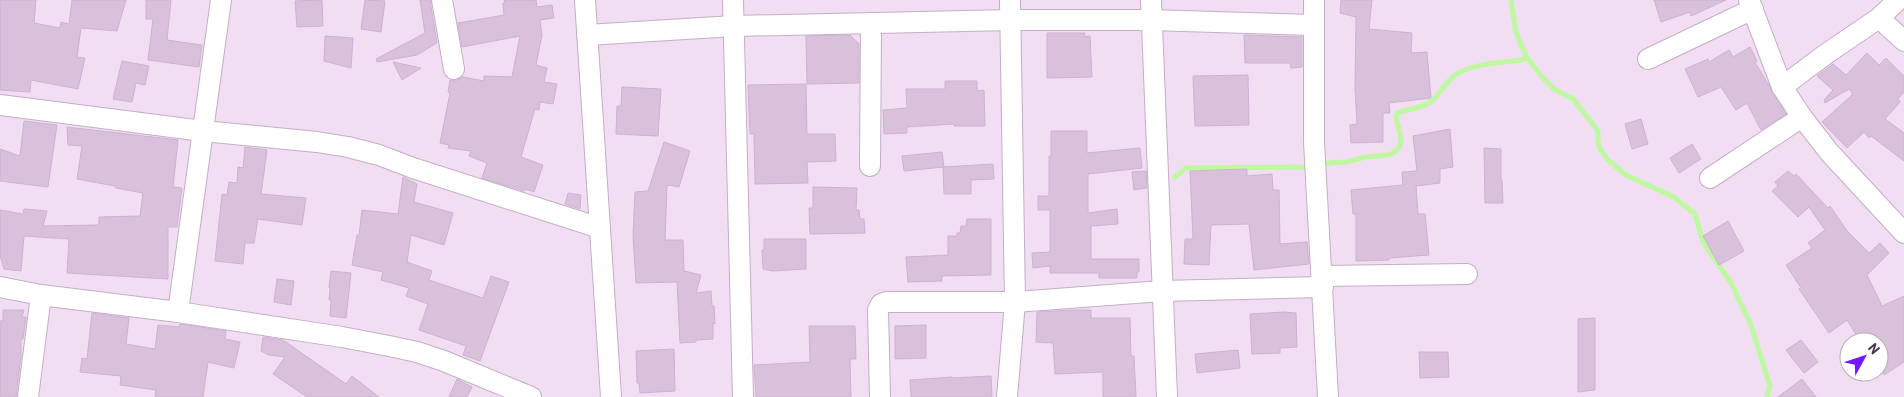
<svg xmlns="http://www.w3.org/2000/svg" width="1904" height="397" font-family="Barlow,sans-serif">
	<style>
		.residential { fill: #f1def2; fill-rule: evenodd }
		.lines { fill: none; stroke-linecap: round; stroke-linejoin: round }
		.stream { stroke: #bef8a1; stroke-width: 5 }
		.building { fill: #d9c1dc; stroke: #d0b0d5 }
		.street-casing { stroke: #c4aec6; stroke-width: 22 }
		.street { stroke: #fff; stroke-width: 20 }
	</style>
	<rect width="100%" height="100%" fill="#f6eaf6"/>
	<!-- residential -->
	<path class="residential" d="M0,0H1904V397H0ZM1849,342H1879V372H1849Z"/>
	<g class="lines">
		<!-- stream -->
		<g class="stream">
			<path d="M1511,0L1516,32L1526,56L1542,77L1554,89L1573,99L1592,123L1598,131V142L1600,149L1608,160L1626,175L1674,197L1695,214L1703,242L1731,283L1751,325L1770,386L1767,397"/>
			<path d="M1319,165C1330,162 1336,162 1347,162C1353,161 1359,158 1366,157C1377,155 1400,159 1401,140C1401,133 1397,124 1396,117L1397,113C1410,108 1422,109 1433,100C1442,92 1446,80 1457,74C1475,63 1501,63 1521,60L1527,58"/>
			<path d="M1175,177L1186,168L1311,167"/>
		</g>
	</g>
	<!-- building -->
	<g class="building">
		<path d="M0,0H36L34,23L60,28L61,22L69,24L72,0H126L117,31L81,28L77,57L85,58L78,89L31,80L30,92L0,90Z"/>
		<path d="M146,0H171L167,40L202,45L199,67L148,60L153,19H146Z"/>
		<path d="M322,0L323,26L297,27L295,1Z"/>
		<path d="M365,0L385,1L381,32L361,29Z"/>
		<path d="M420,0H430L437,43L417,55L377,62L376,59L425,33Z"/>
		<path d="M504,0H536L537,7L552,5L554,18L540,20L542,35L536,65L547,68L544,82L557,84L553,104L540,102L539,110L535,109L521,157L543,165L534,192L525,189L524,191L482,178L487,163L469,156L471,151L448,148L449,145L440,143L450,93L448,92L450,80L456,81L463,77L484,81V76L512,77L520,36L462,47L458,23L504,15L503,3H505Z"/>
		<path d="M1341,0H1372L1369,29L1412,33L1411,53L1427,52L1431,98L1389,103L1390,113H1383V142L1351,143L1350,125L1357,124L1355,88L1356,17L1340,13Z"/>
		<path d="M1654,0H1726L1691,16L1690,12L1661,22Z"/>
		<path d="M1047,33H1085L1084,37L1090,36L1092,77L1047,78Z"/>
		<path d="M850,35L859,44V83L807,84L806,36Z"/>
		<path d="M1244,35L1302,37V67L1291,68L1290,63H1245Z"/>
		<path d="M325,36L353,38L351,68L324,61Z"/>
		<path d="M1750,47L1757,61L1755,62L1786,114L1761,130L1747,103L1736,110L1721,87L1698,97L1685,69L1708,59L1709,62L1729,50L1733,57Z"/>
		<path d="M1867,53L1879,65L1886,58L1904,76V92L1898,99L1900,102L1885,119L1904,133V161L1871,136L1869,138L1864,132L1847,148L1822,122L1853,94L1849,89L1825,103L1824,100L1833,90L1817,76L1833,64L1846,75Z"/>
		<path d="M122,61L149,66L145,85L136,83L132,102L113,99Z"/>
		<path d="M393,62L421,68L402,80Z"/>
		<path d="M1248,75L1249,125L1195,126L1193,76Z"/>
		<path d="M945,81H977V91L984,90L985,126H954V124L907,127V133L884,134L883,110L907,108L906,89H945Z"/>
		<path d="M806,84L807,134H835L836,161L807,162L808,183L755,184L754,134H750L748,85Z"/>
		<path d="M622,87L661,89L658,136L616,134L617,106H621Z"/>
		<path d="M1641,119L1648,144L1632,149L1625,124Z"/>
		<path d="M24,121L57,125L48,187L0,181V149L20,156Z"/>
		<path d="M67,127L178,140L173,187L182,188L177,227H168V279L67,273L69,239L24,236L21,271L4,269L0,255V210L23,214L24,209L47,211L43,226L99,225V217L140,216L143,193L116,188L115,186L77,179L82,146L68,145Z"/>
		<path d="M1450,129L1453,167L1440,169V183L1416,186L1418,214H1425L1429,255L1389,258V260L1356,261V214H1353L1351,190L1403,185L1402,172L1417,171L1413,136Z"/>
		<path d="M1051,131H1087V153L1140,148L1142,168L1088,174V213L1117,209L1118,224L1091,226V259H1139V272H1137V278H1099V273H1050V266L1033,268L1032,253L1050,252V210H1038V196H1049V156H1051Z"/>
		<path d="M664,142L690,151L679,187L667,185L665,240H683L684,271L701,275L696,293L711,291L712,306H714L715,324L713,323V339L696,340V342L680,343L677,282L636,283L633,236L635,192L648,191Z"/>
		<path d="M1692,144L1701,159L1679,173L1670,158Z"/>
		<path d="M245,147L267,150L261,194L306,198L302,225L258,219L254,243H245L243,264L215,261L222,194L227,195L229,182L237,183L238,167L243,168Z"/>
		<path d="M1484,148L1501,149V180H1502L1503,203H1485Z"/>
		<path d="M942,152L944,167L904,171L902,156Z"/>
		<path d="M993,164L994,179L971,180V194H944L943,167Z"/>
		<path d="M1247,169V176L1272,174L1273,190H1279L1280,244L1307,242L1309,264L1254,270L1249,224L1211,225L1209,265L1184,264L1185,239H1193L1190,171Z"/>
		<path d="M1146,171L1147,188L1134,190L1132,172Z"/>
		<path d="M1788,171L1794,176L1796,174L1828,208L1830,206L1848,232L1869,253L1880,243L1889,253L1867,275L1882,306L1904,296V362L1884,375L1879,368V342H1861L1847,320L1829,333L1799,289L1801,288L1786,265L1812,248L1808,243L1825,230L1809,207L1798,217L1772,191L1778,186L1775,182Z"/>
		<path d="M403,177L417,184L414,202L453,213L444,245L411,235L407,262L432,271L429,280L483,298L491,276L509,282L480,361L463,355L466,346L419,330L428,304L406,296L409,288L381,280L383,272L352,265L357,235H359L362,210L398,214Z"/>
		<path d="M813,187L857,188L856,210H859L860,219H864L865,233L810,234L809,208H813Z"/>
		<path d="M568,193L581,195L580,209L565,204Z"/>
		<path d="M967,219H991V275L942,276V281L908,282L906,257L948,255V236H957V233H960L961,226H966Z"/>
		<path d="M1728,221L1744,251L1719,265L1703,236Z"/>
		<path d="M764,239H806V269L772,271L763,269L762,250H764Z"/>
		<path d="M331,271L351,273L346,318L330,316L331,300H329L330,288L329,287Z"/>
		<path d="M277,279L294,281L291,305L274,302Z"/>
		<path d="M3,310H24L22,317H26L23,339H21V356L16,397H0V321H3Z"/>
		<path d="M1074,310H1091V318H1130L1131,356H1134L1136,397H1103V372L1055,374L1053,343L1036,342L1037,312Z"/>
		<path d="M1284,312L1296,313L1297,347L1280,348V353L1252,354L1250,314Z"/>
		<path d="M92,313L129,318L126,344L155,349L158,325L179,327L180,324L226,331L225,339L240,342L234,368L208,362L203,397H155L156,390L120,385L121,376L80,372L82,358L87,359Z"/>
		<path d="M1595,318V390L1578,392V319Z"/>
		<path d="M926,325V358L895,359V326Z"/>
		<path d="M809,326H855L856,359H850L851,397H756L754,365L810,362Z"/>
		<path d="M263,337L283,340L346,384L352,376L379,397H307L273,374L285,357L269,355L261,351Z"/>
		<path d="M1801,340L1818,362L1804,373L1786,350Z"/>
		<path d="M674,349L675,391L640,393L639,383H637L636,351Z"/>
		<path d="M1238,350L1240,368L1197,373L1195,354Z"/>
		<path d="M1419,352H1448L1449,377L1420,378Z"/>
		<path d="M991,376L992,397H911L910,380L952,377V378Z"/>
		<path d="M457,379L472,387L467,397H449Z"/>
		<path d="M1802,379L1816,397H1778Z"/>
	</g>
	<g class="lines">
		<!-- street casing -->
		<g class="street-casing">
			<g id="street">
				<path d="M442,0L454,69"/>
				<path d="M585,0L611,397"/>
				<path d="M733,0L743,397"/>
				<path d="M1151,0L1167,397"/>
				<path d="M1314,0V142L1328,397"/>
				<path d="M1749,0L1782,87L1802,117L1829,152L1904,233"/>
				<path d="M1879,18L1904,41"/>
				<path d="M587,35L734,26L1011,20H1151L1314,25"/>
				<path d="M1648,59L1753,9"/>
				<path d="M1782,87L1826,54L1879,18L1898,0"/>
				<path d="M0,105L203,131L317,142L348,147L379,155L413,168L600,228"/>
				<path d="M870,166L871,23"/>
				<path d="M1710,178L1802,117"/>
				<path d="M1322,276L1467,274"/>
				<path d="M0,287L41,295L178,312L342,337L389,346L417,352L444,361L531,397"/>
				<path d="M178,312L221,0"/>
				<path d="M28,397L41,295"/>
				<path d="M880,397L878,310L881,304L887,302H1015L1162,291L1323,287"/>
				<path d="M1007,397L1015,302L1010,0"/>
			</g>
		</g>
		<!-- street -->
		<use href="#street" class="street"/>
	</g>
	<!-- north arrow -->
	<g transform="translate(1864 357) rotate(50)"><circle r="24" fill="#ffffff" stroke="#b6afb7"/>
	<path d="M0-4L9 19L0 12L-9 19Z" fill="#7618ff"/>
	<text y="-8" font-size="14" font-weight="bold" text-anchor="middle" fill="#49374b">N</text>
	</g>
</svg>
